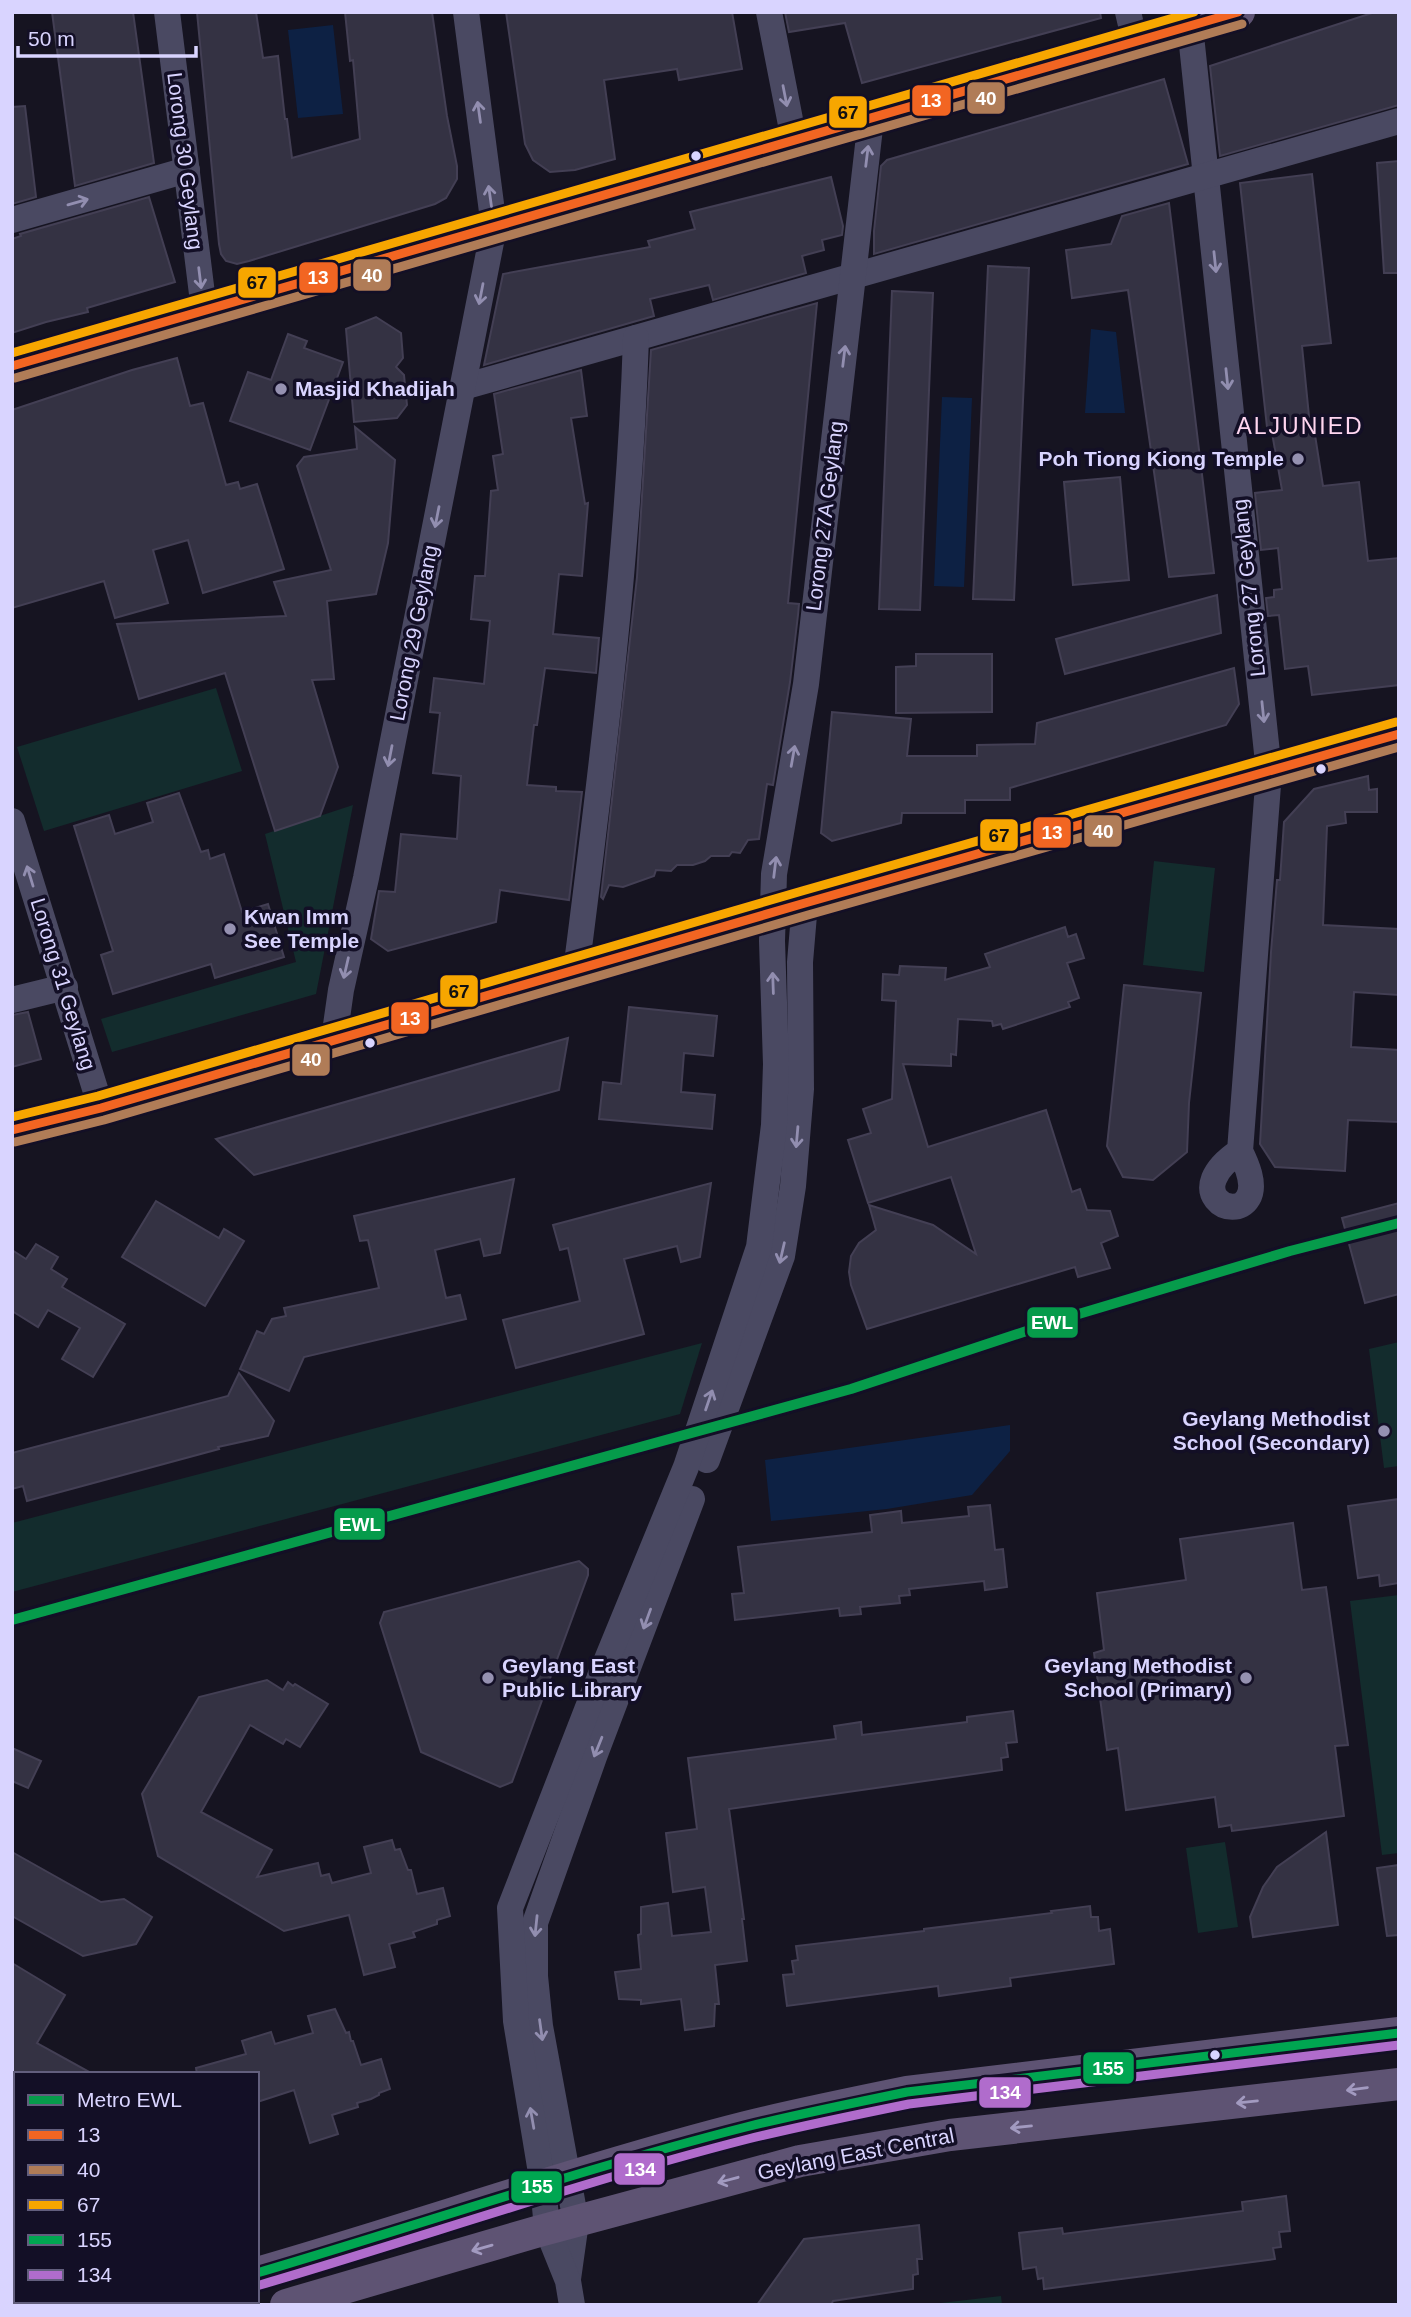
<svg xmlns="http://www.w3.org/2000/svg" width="1411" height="2317" font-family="Helvetica,sans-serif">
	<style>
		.green { fill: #132c2d }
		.water { fill: #0d2144 }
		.building { fill: #343243; stroke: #433f54; stroke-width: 2 }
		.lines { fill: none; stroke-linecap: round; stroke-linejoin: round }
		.minor { stroke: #4a4962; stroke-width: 26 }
		.major { stroke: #5e5373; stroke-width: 32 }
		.bus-1-casing { stroke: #130f26; stroke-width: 14 }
		.bus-2-casing { stroke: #130f26; stroke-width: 14 }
		.bus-3-casing { stroke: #130f26; stroke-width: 14 }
		.bus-4-casing { stroke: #130f26; stroke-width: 14 }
		.bus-5-casing { stroke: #130f26; stroke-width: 14 }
		.bus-1 { stroke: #f26522; stroke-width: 9 }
		.bus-2 { stroke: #b07c57; stroke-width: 9 }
		.bus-3 { stroke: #f7a600; stroke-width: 9 }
		.bus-4 { stroke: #00a651; stroke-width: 9 }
		.bus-5 { stroke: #b06ccc; stroke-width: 9 }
		.metro-1-casing { stroke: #130f26; stroke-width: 16 }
		.metro-1 { stroke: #069b4b; stroke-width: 10 }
		.oneway { stroke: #928eb0 }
		.oneway2 { stroke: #a29ac0 }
		.bus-dot { fill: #d9d4ff; stroke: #130f26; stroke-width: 2.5 }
		.poi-dot { fill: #9591b1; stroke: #130f26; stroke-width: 2.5 }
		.labels { text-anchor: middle; stroke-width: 7; stroke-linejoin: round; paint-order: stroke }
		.street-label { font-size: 21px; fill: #d9d4ff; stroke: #130f26 }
		.poi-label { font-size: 21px; font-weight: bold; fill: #d9d4ff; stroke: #130f26; text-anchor: start }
		.neighbourhood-label { font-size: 23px; letter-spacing: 2px; fill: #ffd6f0; stroke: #130f26 }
		.line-badge { stroke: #130f26; stroke-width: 2.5 }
		.badge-label { font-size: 19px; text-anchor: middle; font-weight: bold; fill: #fff }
		.pale-badge-label { font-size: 19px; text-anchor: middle; font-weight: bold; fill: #111 }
	</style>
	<rect width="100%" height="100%" fill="#161421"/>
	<!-- green -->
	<g class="green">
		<path d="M216,688L242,771L44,831L17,747Z"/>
		<path d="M353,805L316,994L112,1052L101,1019L296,962L265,834Z"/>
		<path d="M1154,861L1215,868L1204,972L1143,965Z"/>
		<path d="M1399,1342V1466L1384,1468L1369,1349Z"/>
		<path d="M702,1343L680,1414L12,1592V1523Z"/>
		<path d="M1399,1595V1853L1382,1855L1350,1601Z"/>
		<path d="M1225,1842L1238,1927L1198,1933L1186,1848Z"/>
		<path d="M1001,2296L1002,2305H932V2304Z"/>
	</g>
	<!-- water -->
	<g class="water">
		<path d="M333,25L343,114L298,118L288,30Z"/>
		<path d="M1091,329L1116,332L1125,413H1085Z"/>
		<path d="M942,397L972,398L964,587L934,586Z"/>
		<path d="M1010,1425V1451L972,1495L887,1509L771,1521L765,1460Z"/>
	</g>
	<!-- building -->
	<g class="building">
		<path d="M52,12H133L154,163L75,186Z"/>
		<path d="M197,12H256L263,58L278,56L285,119H287L292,158L360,139L353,60L350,61L345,12H432L447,116L457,166V179L446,198L435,204L249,261L237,264L226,261L221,254L219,244Z"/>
		<path d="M506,12H732L742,69L679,80L677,69L604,80L615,159L575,170L550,172L533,160L525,144Z"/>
		<path d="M785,12H1100L1101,18L862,83L845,23L789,32Z"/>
		<path d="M1375,12H1399V105L1220,156L1210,66Z"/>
		<path d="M1164,79L1188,164L874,254V231L881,166L887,160Z"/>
		<path d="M25,106L36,197L12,204V107Z"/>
		<path d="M1399,161V273H1384L1377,163Z"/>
		<path d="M1312,174L1331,343L1302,346L1311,436L1315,435L1323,486L1359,482L1368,561L1399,558V685L1312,695L1308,666L1285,669L1279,615L1268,616L1266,598L1274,597V590L1282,589L1278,548L1261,550L1255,493L1282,490L1271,427H1267L1240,183Z"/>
		<path d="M831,177L843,226L842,235L822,240L824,250L802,256L806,273L713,300L709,285L650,299L654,316L484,365L503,274L650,247L648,241L695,229L690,212Z"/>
		<path d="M149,197L175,282L87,308L88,312L46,322L12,333V239L21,236L20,234Z"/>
		<path d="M1169,203L1214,573L1169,577L1128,290L1072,298L1066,250L1111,244L1122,216Z"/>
		<path d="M988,266L1029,268L1014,600L973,599Z"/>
		<path d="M892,291L933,293L920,610L879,609Z"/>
		<path d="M817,303L788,603L799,604L798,615L790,682L773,785L767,784L759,839L748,840L740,853L732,852L729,856H711L705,861L693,865H677L671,871L656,870L654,876L623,887L609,885L603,899L601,897L637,577L651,350Z"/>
		<path d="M376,317L401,333L403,358L396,367L404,375L407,405L397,418L354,422L346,329Z"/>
		<path d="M288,334L307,341L304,348L343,362L310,450L230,421L248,372L271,380Z"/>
		<path d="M177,358L190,406L203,403L226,485L238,482L240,489L257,484L284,569L203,593L188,540L153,550L168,603L115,618L104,581L12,608V410L132,370Z"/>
		<path d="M581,370L587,416L571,418L585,504L588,503L582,576L559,574L553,634L599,638L596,673L545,668L537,725H534L527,785L556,787V791L582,792L569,900L500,890L496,922L388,951L371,939L379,891L395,892L401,834L457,839L461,776L433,773L440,713L430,712L434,678L484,684L490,621L471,619L475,576H485L491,491L498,490L493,456L503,454L494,394Z"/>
		<path d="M355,427L395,460L388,543L376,594L327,601L334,679L312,680L338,767L320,816L275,831L225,673L139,699L117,624L286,616L274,582L331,570L297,466L304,457L357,449Z"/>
		<path d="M1120,477L1129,580L1073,585L1064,482Z"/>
		<path d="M1217,595L1221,633L1065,674L1056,639Z"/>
		<path d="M916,654H992V712L896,713V667L916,666Z"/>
		<path d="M1234,668L1239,704L1226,725L1010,788V800H965V813H902L901,823L832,841L821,833L832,712L911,719L907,756H977V745L1035,744L1037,723Z"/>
		<path d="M1368,776L1369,790L1377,789V812H1345L1346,823L1327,826L1323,925L1399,929V995L1354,992L1351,1047L1399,1050V1122L1348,1120L1345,1171L1275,1167L1260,1144L1271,952L1277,880H1280L1284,822L1314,789Z"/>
		<path d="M179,793L201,852L208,850L210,859L224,854L242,912L268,904L284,957L215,978L211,964L113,994L101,955L113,951L74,826L109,815L115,834L153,822L147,803Z"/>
		<path d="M1065,927L1068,937L1076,934L1084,958L1067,963L1079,998L1068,1002L1070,1007L1003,1029L1001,1024L993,1026L992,1021L958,1019L956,1055L951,1054V1066L903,1064L928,1147L1046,1110L1072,1192L1080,1189L1087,1210L1110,1211L1118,1236L1101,1243L1110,1268L1078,1277L1075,1267L867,1329L851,1285L849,1272L851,1256L859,1243L876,1230L869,1205L933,1225L976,1254L951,1177L868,1203L848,1140L871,1133L863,1109L892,1099L896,1001L882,1000L883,974L899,975L900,966L946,968L945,980L990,967L985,954Z"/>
		<path d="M1124,985L1201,993L1189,1103L1187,1152L1153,1180L1123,1177L1107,1146Z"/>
		<path d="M629,1007L717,1016L713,1056L684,1053L681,1092L715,1095L712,1129L599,1119L603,1082L621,1084Z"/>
		<path d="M28,1012L41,1059L12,1067V1015Z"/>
		<path d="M568,1038L559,1090L254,1175L216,1139Z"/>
		<path d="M514,1179L500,1253L484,1256L480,1239L435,1250L446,1298L460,1295L466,1319L304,1357L289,1391L240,1369L257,1331L264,1334L272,1319L286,1316L284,1308L379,1288L368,1240L360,1241L354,1216Z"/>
		<path d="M711,1183L700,1257L681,1262L677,1246L624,1259L644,1334L516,1368L503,1320L580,1301L568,1248L560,1250L553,1225Z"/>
		<path d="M156,1201L219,1238L224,1229L244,1241L205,1306L122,1257Z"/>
		<path d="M1399,1203V1294L1365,1303L1342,1218Z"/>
		<path d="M36,1244L58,1257L51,1269L67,1279L62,1287L125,1324L93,1377L62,1359L80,1328L48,1310L38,1327L12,1311V1250L26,1259Z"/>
		<path d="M239,1373L274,1421L268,1436L218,1447L219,1449L27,1501L23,1486L12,1489V1453L228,1396Z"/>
		<path d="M1399,1499V1583L1380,1586L1379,1575L1358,1578L1348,1506Z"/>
		<path d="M990,1505L995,1550L1003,1549L1007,1587L985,1590L984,1581L909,1589L910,1595L899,1596L900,1603L860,1607L861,1614L840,1616L839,1608L735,1620L732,1594L744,1593L738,1547L872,1532L870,1515L901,1511L902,1523L969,1516L968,1507Z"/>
		<path d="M1293,1523L1302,1590L1326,1587L1348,1745L1335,1746L1344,1816L1232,1831L1231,1825L1219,1827L1215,1797L1126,1810L1118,1748L1107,1750L1094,1653L1104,1650L1097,1593L1186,1580L1180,1539Z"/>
		<path d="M579,1561L588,1569V1575L512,1782L500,1787L421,1752L380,1623L384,1612Z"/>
		<path d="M267,1680L283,1690L288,1682L293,1686L295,1684L328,1704L300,1747L286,1739L283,1744L250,1725L201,1812L272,1850L257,1877L318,1863L321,1876L329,1874L332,1883L371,1873L364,1847L392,1840L395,1850L400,1849L408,1870H411L417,1894L443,1888L450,1916L437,1920V1924L413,1932L415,1937L389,1944L395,1967L364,1975L349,1915L284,1931L158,1856L142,1794L199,1697Z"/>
		<path d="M1013,1711L1017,1742L1006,1743L1008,1757L1001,1758L1002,1770L729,1809L744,1919H742L747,1961L715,1965L719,2004H715L714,2026L685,2030L681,1999L641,2004V2000L619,1999L615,1972L641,1969L638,1935L641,1934V1907L668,1903L672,1936L711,1932L705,1887L673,1892L666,1833L697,1829L688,1758L836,1739L834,1726L861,1722L862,1735L967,1722V1717Z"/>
		<path d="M12,1748L41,1761L28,1788L12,1781Z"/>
		<path d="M1326,1832L1338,1925L1253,1937L1250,1917L1263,1887L1277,1867Z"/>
		<path d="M12,1852L101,1902L124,1899L152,1917L136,1944L83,1956L12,1916Z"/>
		<path d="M1399,1865V1935L1387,1936L1377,1868Z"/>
		<path d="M1090,1906L1091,1917H1098L1099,1931L1110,1929L1114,1964L1010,1978L1011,1986L939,1996L938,1986L787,2006L783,1975L794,1974L792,1961L798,1960L796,1946L924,1931V1929L1052,1913L1051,1911Z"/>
		<path d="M12,1963L65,1995L37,2043L93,2074H12Z"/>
		<path d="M335,2009L346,2033L349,2032L351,2041H353L361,2065L381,2059L390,2089L379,2093V2095L371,2099L357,2103L358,2107L332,2115L338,2134L310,2143L294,2090L257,2102V2074H197L196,2068L246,2054L242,2041L271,2032L275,2044L313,2033L308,2016Z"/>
		<path d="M1286,2196L1290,2231L1279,2232L1281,2247L1273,2248L1275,2259L1044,2289L1043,2278L1038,2279L1036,2267L1023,2269L1019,2233L1062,2228L1063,2234L1243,2211L1242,2202Z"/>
		<path d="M919,2225L922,2259H917L918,2274L913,2275V2289L833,2301L831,2305H757L804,2239Z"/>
	</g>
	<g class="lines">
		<!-- minor -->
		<g class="minor">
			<path d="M167,12L204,310"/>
			<path d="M769,12L794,140"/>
			<path d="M1128,12L1135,42"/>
			<path d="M1190,26L1269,772L1240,1151C1246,1163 1256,1185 1248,1198C1234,1223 1180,1191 1240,1151"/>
			<path d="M12,220L187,170"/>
			<path d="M463,387L1399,121"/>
			<path d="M12,821L101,1108"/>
			<path d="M576,971C603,761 629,549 636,338"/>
			<path d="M12,1000L65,987"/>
			<path d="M334,1039L341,990L366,878L494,227L466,12"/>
			<path d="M707,1460L782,1256L793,1186L801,1089L800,962L805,903"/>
			<path d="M568,2279L576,2222L540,2026L535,1976V1923L594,1757L692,1499"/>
			<path d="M572,2305L568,2281L547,2229L543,2185L516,2021L510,1908L601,1674L686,1467L759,1247L774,1125L776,1064L772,941L774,874L806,684L871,119"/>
		</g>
		<!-- major -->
		<g class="major">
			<path d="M12,366L1239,12"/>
			<path d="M12,1130L101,1108L805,903L1399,734"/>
			<path d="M257,2273C421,2226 581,2169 746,2127C799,2114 853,2103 907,2092L1399,2033"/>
			<path d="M145,2305L157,2301"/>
			<path d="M286,2305L536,2232L800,2161L950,2135L1399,2084"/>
		</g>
		<!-- bus-1 casing -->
		<g class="bus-1-casing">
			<g id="bus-1">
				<path d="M12,366L1238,12"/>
				<path d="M12,1130L101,1108L805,903L1399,734"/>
			</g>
		</g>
		<!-- bus-2 casing -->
		<g class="bus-2-casing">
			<g id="bus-2">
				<path d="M15,378L1242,24"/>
				<path d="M15,1142L104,1120L808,915L1399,747"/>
			</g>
		</g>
		<!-- bus-3 casing -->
		<g class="bus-3-casing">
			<g id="bus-3">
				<path d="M12,353L1194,12"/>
				<path d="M12,1117L98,1096L802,891L1396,722"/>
			</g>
		</g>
		<!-- bus-4 casing -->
		<g class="bus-4-casing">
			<path id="bus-4" d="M257,2273C420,2225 581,2169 746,2127C799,2114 853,2103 907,2092L1399,2033"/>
		</g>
		<!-- bus-5 casing -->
		<g class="bus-5-casing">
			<path id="bus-5" d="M260,2285C423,2237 584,2181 748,2139C801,2126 855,2115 909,2104L1399,2045"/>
		</g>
		<!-- bus-1 -->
		<use href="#bus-1" class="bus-1"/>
		<!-- bus-2 -->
		<use href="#bus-2" class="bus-2"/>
		<!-- bus-3 -->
		<use href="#bus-3" class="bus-3"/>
		<!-- bus-4 -->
		<use href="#bus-4" class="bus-4"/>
		<!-- bus-5 -->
		<use href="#bus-5" class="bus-5"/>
		<!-- metro-1 casing -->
		<g class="metro-1-casing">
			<path id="metro-1" d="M12,1620L851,1389L1072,1316L1290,1251L1399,1223"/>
		</g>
		<!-- metro-1 -->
		<use href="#metro-1" class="metro-1"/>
	</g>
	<!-- one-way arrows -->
	<defs><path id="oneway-shaft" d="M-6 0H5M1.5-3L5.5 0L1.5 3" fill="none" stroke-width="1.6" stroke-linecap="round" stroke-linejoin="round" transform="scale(1.75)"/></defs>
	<g class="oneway">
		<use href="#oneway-shaft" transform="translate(785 96) rotate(79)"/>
		<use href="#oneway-shaft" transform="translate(479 112) rotate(-98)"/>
		<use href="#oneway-shaft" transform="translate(867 156) rotate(-83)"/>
		<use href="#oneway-shaft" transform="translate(490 196) rotate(-98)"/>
		<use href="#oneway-shaft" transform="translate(78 202) rotate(-16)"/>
		<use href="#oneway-shaft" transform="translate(1215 262) rotate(84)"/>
		<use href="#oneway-shaft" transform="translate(200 278) rotate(83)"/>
		<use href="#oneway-shaft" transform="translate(481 294) rotate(101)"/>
		<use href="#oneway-shaft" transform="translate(844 356) rotate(-83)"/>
		<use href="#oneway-shaft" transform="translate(1227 379) rotate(84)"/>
		<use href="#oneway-shaft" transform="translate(437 517) rotate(101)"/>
		<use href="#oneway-shaft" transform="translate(1263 712) rotate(84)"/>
		<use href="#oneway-shaft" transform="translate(390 756) rotate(101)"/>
		<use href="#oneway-shaft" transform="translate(793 756) rotate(-80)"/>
		<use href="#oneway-shaft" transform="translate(775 867) rotate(-83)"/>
		<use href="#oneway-shaft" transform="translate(30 876) rotate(-107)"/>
		<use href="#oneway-shaft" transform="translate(346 968) rotate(103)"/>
		<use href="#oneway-shaft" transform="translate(773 983) rotate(-92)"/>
		<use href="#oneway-shaft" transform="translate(797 1137) rotate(95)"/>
		<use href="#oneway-shaft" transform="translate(782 1253) rotate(103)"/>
		<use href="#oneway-shaft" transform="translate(709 1400) rotate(-71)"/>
		<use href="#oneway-shaft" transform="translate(647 1619) rotate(110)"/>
		<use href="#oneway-shaft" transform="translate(598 1747) rotate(112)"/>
		<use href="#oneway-shaft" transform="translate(536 1926) rotate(96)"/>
		<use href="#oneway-shaft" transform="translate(541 2030) rotate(82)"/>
		<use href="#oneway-shaft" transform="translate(532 2118) rotate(-100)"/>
	</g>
	<g class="oneway2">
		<use href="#oneway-shaft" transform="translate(1357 2089) rotate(172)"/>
		<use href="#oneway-shaft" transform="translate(1247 2102) rotate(174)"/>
		<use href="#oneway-shaft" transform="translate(1021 2127) rotate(174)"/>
		<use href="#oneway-shaft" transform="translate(728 2180) rotate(165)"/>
		<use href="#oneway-shaft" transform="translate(482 2248) rotate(164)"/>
	</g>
	<!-- markers -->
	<g class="bus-dot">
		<circle cx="696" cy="156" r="6"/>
		<circle cx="1321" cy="769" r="6"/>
		<circle cx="370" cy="1043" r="6"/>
		<circle cx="1215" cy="2055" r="6"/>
	</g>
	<g class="poi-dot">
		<circle cx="281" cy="389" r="7"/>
		<circle cx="1298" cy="459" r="7"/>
		<circle cx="230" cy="929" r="7"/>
		<circle cx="1384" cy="1431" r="7"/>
		<circle cx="488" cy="1678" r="7"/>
		<circle cx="1246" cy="1678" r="7"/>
	</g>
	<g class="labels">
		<!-- street labels -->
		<g class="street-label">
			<text transform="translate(185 161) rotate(83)" y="7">Lorong 30 Geylang</text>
			<text transform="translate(825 516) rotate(-83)" y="7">Lorong 27A Geylang</text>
			<text transform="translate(1249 588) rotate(-96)" y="7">Lorong 27 Geylang</text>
			<text transform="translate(414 633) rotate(-79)" y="7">Lorong 29 Geylang</text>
			<text transform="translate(63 984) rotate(73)" y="7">Lorong 31 Geylang</text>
			<text transform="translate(856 2154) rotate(-11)" y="7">Geylang East Central</text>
		</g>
		<!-- poi labels -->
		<g class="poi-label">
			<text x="295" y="396">Masjid Khadijah</text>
			<text x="1284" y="466" text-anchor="end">Poh Tiong Kiong Temple</text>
			<text x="244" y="924">Kwan Imm<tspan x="244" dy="24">See Temple</tspan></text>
			<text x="1370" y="1426" text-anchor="end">Geylang Methodist<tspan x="1370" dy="24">School (Secondary)</tspan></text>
			<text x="502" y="1673">Geylang East<tspan x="502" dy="24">Public Library</tspan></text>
			<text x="1232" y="1673" text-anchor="end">Geylang Methodist<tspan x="1232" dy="24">School (Primary)</tspan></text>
		</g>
		<!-- neighbourhood labels -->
		<g class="neighbourhood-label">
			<text x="1300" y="434">ALJUNIED</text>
		</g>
	</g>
	<g class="line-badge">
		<rect x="966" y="81" width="40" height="34" rx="7" fill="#b07c57"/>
		<rect x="911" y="84" width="41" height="33" rx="7" fill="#f26522"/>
		<rect x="828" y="95" width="40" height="34" rx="7" fill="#f7a600"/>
		<rect x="352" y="258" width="40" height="34" rx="7" fill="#b07c57"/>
		<rect x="298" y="261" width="41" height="33" rx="7" fill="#f26522"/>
		<rect x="237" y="266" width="40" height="33" rx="7" fill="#f7a600"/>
		<rect x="1083" y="814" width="40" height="34" rx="7" fill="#b07c57"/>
		<rect x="1032" y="816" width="40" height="33" rx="7" fill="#f26522"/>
		<rect x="979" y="818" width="40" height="34" rx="7" fill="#f7a600"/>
		<rect x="439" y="974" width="40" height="34" rx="7" fill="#f7a600"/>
		<rect x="390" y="1001" width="40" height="34" rx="7" fill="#f26522"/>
		<rect x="291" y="1043" width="40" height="34" rx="7" fill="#b07c57"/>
		<rect x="1026" y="1306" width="53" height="33" rx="7" fill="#069b4b"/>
		<rect x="333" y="1507" width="53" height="34" rx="7" fill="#069b4b"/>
		<rect x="1082" y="2051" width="53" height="34" rx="7" fill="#00a651"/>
		<rect x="978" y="2076" width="54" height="33" rx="7" fill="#b06ccc"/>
		<rect x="613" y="2152" width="53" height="34" rx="7" fill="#b06ccc"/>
		<rect x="510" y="2170" width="53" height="34" rx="7" fill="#00a651"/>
	</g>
	<g class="badge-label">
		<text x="986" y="105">40</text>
		<text x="931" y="107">13</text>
		<text x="372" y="282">40</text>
		<text x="318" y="284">13</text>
		<text x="1103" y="838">40</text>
		<text x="1052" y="839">13</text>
		<text x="410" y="1025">13</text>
		<text x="311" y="1066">40</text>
		<text x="1052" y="1329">EWL</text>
		<text x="360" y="1531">EWL</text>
		<text x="1108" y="2075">155</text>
		<text x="1005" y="2099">134</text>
		<text x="640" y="2176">134</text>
		<text x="537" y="2193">155</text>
	</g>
	<g class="pale-badge-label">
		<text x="848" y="119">67</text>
		<text x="257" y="289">67</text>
		<text x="999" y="842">67</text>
		<text x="459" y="998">67</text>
	</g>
	<!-- border -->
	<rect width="1411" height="2317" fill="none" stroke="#d9d4ff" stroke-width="28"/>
	<!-- legend -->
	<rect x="14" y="2072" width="245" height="231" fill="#130f26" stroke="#625e7d" stroke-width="2"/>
	<rect x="28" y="2095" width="35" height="10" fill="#069b4b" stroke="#625e7d" stroke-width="2"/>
	<text x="77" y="2107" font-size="21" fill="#d9d4ff">Metro EWL</text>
	<rect x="28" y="2130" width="35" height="10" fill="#f26522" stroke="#625e7d" stroke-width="2"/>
	<text x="77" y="2142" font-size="21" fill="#d9d4ff">13</text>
	<rect x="28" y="2165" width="35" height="10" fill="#b07c57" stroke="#625e7d" stroke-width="2"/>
	<text x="77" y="2177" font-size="21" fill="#d9d4ff">40</text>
	<rect x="28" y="2200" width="35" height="10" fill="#f7a600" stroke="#625e7d" stroke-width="2"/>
	<text x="77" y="2212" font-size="21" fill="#d9d4ff">67</text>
	<rect x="28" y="2235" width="35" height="10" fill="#00a651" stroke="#625e7d" stroke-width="2"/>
	<text x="77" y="2247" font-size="21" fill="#d9d4ff">155</text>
	<rect x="28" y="2270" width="35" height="10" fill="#b06ccc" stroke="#625e7d" stroke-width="2"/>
	<text x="77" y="2282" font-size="21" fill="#d9d4ff">134</text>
	<!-- scale -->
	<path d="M18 46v10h178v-10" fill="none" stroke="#d9d4ff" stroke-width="3.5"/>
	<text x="28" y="46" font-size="21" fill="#d9d4ff" stroke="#130f26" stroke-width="5" paint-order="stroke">50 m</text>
</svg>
